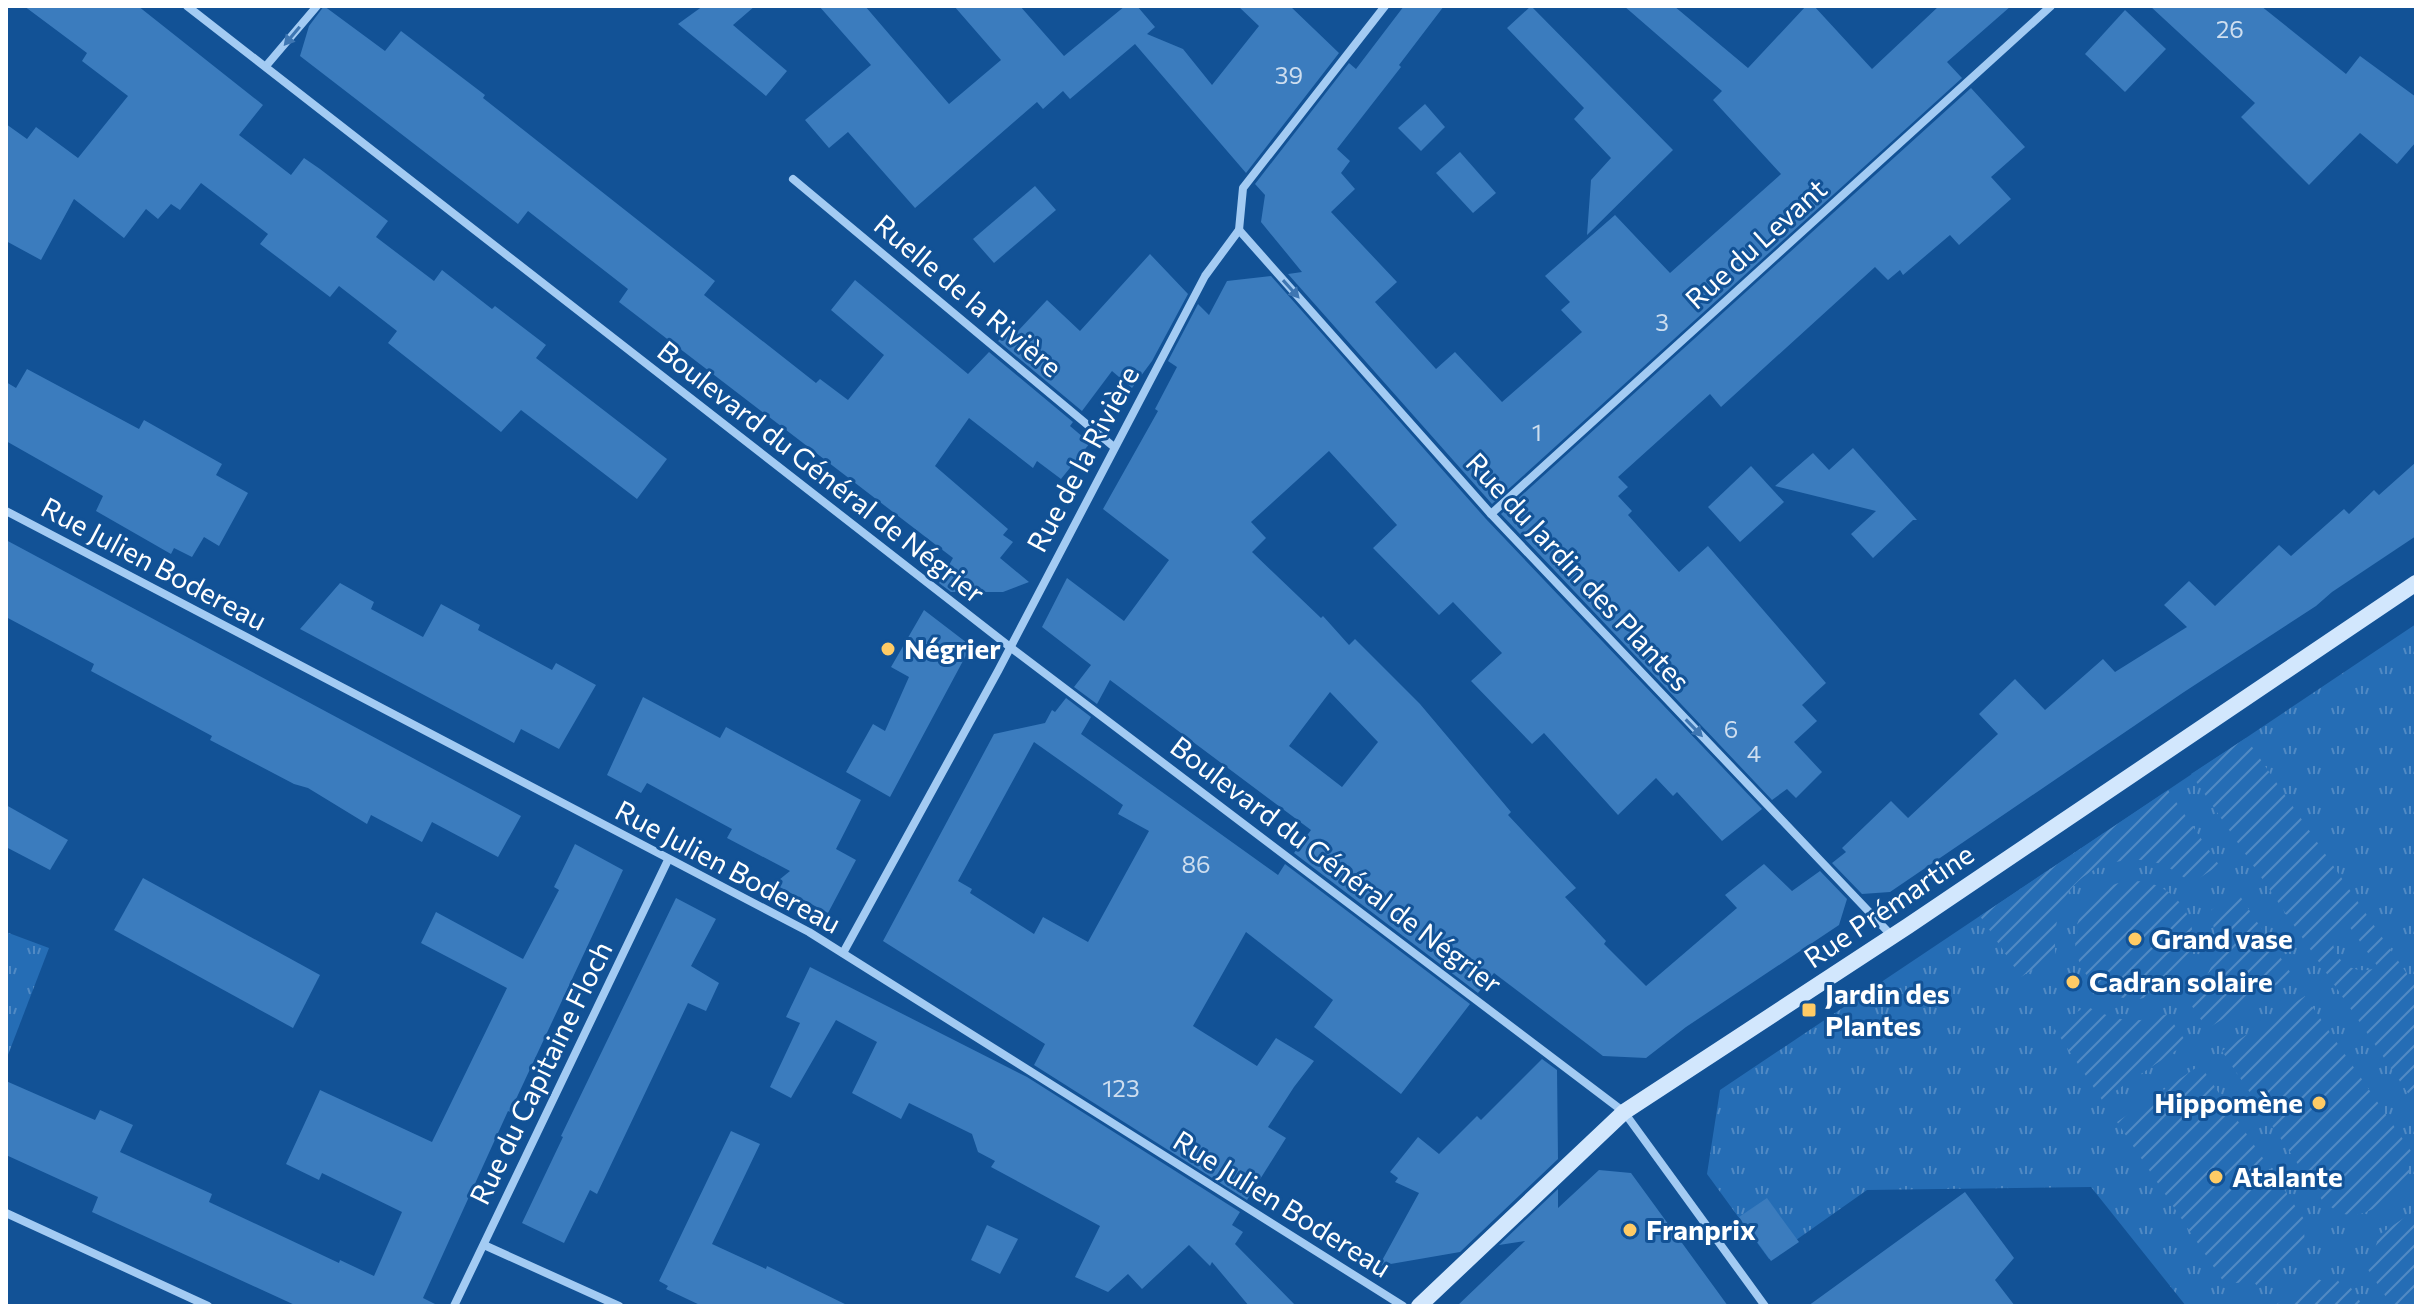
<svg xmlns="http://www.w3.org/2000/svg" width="2422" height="1312" font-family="Commissioner,sans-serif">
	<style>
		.park { fill: url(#park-tufts) }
		.garden { fill: url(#garden-furrows); fill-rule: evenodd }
		.building { fill: #3b7cbe; fill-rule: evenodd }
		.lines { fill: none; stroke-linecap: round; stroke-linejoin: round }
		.street { stroke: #a3cbf3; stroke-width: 8 }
		.secondary { stroke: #d2e7fd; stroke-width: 16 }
		.oneway { fill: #3e76b2 }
		.poi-dot { fill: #ffcb65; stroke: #125296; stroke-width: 3 }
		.labels { text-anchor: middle; stroke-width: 6; stroke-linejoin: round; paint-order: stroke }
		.number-label { font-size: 24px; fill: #cedeef }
		.street-label { font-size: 28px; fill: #fff; stroke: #125296 }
		.poi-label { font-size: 28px; font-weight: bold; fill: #fff; stroke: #125296; text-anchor: start }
	</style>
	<defs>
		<pattern id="park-tufts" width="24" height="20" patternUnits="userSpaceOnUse" patternTransform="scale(2)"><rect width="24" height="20" fill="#256db5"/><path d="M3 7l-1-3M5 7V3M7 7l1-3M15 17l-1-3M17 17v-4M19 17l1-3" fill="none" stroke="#518ac4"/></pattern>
		<pattern id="garden-furrows" width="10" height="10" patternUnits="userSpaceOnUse" patternTransform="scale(2)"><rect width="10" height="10" fill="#256db5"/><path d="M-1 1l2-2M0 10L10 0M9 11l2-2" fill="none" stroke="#518ac4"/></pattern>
	</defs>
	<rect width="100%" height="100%" fill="#125296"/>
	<!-- park -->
	<g class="park">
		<path d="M2416,624V1306H2186L2091,1187L1867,1190L1769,1259L1707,1174L1720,1090Z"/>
		<path d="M6,932L49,948L6,1060Z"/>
	</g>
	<!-- garden -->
	<g class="garden">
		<path d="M2246,738L2416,987V1105L2191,774ZM2344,919L2378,967C2352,978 2331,959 2332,933Z"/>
		<path d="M2168,790L2219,865L2192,883C2180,875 2168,865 2154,862C2116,853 2070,873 2059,912C2055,926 2055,941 2055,955L2021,977L1980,916Z"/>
		<circle cx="2134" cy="940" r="59"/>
		<path d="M2238,893L2292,975L2207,1029L2188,1000C2218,968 2218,952 2211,910Z"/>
		<path d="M2305,996L2413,1154L2409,1158V1175L2403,1184L2405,1187C2382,1203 2357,1228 2331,1207L2328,1209L2222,1051Z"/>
		<path d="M2086,1006C2116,1021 2135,1025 2167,1014L2187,1043L2102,1100L2054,1028Z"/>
		<path d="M2200,1065L2306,1222L2303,1224L2305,1241L2297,1255L2300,1257L2257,1286L2254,1282L2235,1283L2227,1279L2223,1281L2117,1122Z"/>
		<path d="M2416,1210V1306H2392L2367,1268L2374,1262L2372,1258L2377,1242L2374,1238Z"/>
		<path d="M2315,1278L2323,1281L2337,1279L2341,1285L2347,1282L2363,1306H2274Z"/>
	</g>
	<!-- building -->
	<g class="building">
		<path d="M24,6H138L263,105L239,135L291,175L304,158L320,169L388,221L376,237L434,281L442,270L492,309L495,306L546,345L536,358L667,459L637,499L521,410L501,432L388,343L397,331L339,286L330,297L260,244L268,234L201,183L180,210L171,204L158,219L146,209L124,238L74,199L41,260L6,241V124L27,139L36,127L78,158L128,96L82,61L87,53Z"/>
		<path d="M324,6L385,51L401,31L485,95L483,98L715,281L704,295L816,383L820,379L848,400L884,355L831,310L855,280L968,374L989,352L1073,422L1070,426L1090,443L1061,479L1037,461L1033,468L969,418L935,466L1008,529L1003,535L1013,542L1000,558L1029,582L1003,592H951L939,583L953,558L619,302L628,289L528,211L518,224L300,56L309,26Z"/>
		<path d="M703,6H755L733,25L787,71L766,96L678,24Z"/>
		<path d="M819,6H865L949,104L1001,60L954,6H1020L1064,56L1125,6H1137L1155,27L1147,34L1183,49L1212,85L1259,26L1238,6H1290L1339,53L1246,173L1135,44L1070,99L1063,91L1043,109L1037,102L915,208L848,132L829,148L805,120L871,65Z"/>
		<path d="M1404,6H1444L1399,65L1401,67L1337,149L1350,161L1341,173L1355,189L1331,212L1397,282L1375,302L1436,369L1455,352L1502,402L1582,332L1561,310L1570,302L1545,276L1615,215L1670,273L1781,174L1713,100L1722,91L1624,6H1674L1748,68L1806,6H1814L1872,69L1939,6H2011L1947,62L1962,78L1492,504L1288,274L1302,272L1261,222L1265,195L1255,184L1349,63L1356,69Z"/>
		<path d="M1531,6L1673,150L1587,235L1591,180L1611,158L1574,119L1584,108L1507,28Z"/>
		<path d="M2150,6H2261L2346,74L2360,56L2416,97V142L2397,164L2360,133L2309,185L2241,117L2255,103Z"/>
		<path d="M2125,10L2166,49L2125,92L2085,54Z"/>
		<path d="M1971,88L2025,147L1991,177L2011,199L1959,245L1950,235L1903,275L1900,270L1888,280L1875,267L1721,407L1710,394L1618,477L1628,487L1618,496L1632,511L1628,515L1679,572L1708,546L1826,683L1802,705L1817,721L1794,742L1822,772L1796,798L1787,789L1772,800L1501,514Z"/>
		<path d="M1425,104L1445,127L1421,151L1398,128Z"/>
		<path d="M1460,152L1496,193L1473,213L1436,173Z"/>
		<path d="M1035,186L1056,210L994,263L973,239Z"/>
		<path d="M1150,254L1188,294L1152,361L1132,388L1112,371L1082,411L998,341L1011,328L1017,332L1047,300L1080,331Z"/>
		<path d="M1271,276L1486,519L1762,809L1722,841L1677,792L1673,796L1656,778L1618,815L1544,733L1532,744L1471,681L1502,653L1453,602L1439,615L1373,548L1397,525L1329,451L1251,522L1266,538L1252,552L1321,618L1323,616L1349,645L1355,639L1420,704L1511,812L1508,815L1576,888L1565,897L1606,941L1604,944L1646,986L1737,908L1725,895L1764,864L1792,891L1820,871L1847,899L1839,925L1686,1027L1646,1058L1603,1056L1494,973L1478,993L1294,853L1311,830L1110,680L1097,704L1074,687L1091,665L1042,627L1067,578L1124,621L1169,560L1103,509L1158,411L1155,409L1177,367L1168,361L1198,304L1209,315L1227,281ZM1330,692L1378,742L1342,787L1289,746Z"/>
		<path d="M27,369L139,429L144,420L222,464L216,475L248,493L219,546L204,537L192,557L174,548L171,554L96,511L103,496L6,441V382L16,388Z"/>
		<path d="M1853,448L1917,520H1913L1873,558L1851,534L1876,511L1775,486L1813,453L1829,470Z"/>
		<path d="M2416,462V536L2332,592L2316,606L2184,692L1890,892L1862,894L1832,863L1846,852L1842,848L1891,801L1908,818L1998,734L1979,714L2015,679L2045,710L2103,659L2115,672L2187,627L2164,605L2189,581L2215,606L2279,545L2291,556L2344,509L2349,514L2374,490L2379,495Z"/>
		<path d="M1751,466L1784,502L1740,542L1708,507Z"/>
		<path d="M6,540L521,816L498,857L432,822L422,842L371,815L367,824L308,788L294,784L210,740L212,736L91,671L94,664L6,617Z"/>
		<path d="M340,583L374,602L371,609L423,637L441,604L480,625L478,630L552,670L556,663L596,685L559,749L521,729L514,743L300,629Z"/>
		<path d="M924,610L971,646L890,797L846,772L873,724L885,731L909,677L891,667Z"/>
		<path d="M643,697L720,738L726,727L861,800L836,849L856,860L828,913L774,884L790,871L727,838L732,829L647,783L641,793L607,775Z"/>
		<path d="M1066,698L1091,717L1081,734L1278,875L1285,864L1470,1004L1401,1094L1314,1027L1333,1000L1246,932L1193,1026L1257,1066L1276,1038L1314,1061L1294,1087L1268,1127L1286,1138L1247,1200L1034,1065L1045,1044L883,941L994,734L1045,723L1052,710L1055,712ZM1034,742L1123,805L1118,814L1149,831L1088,942L1043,917L1034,934L970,893L972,889L958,881Z"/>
		<path d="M6,805L68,840L50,870L6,847Z"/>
		<path d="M575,844L623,870L510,1112L508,1111L423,1298L439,1306H297L92,1212L98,1197L6,1155V1081L95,1120L100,1110L133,1125L120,1152L212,1194L209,1202L339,1263L340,1260L374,1276L402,1212L322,1173L319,1180L286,1164L320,1090L432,1142L507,988L421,943L436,912L523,959L559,890L554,887Z"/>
		<path d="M143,878L320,975L293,1028L114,930Z"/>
		<path d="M676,898L716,919L691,966L719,983L706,1011L688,1003L597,1194L590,1190L564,1243L522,1223L563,1137L561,1136Z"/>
		<path d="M810,967L1027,1077L1240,1212L1232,1225L1243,1232L1235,1244L1296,1306H1249L1212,1262L1210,1266L1189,1245L1142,1289L1128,1274L1108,1292L1075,1277L1100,1226L991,1167L995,1161L978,1152L972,1134L909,1103L901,1119L852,1093L877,1042L836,1020L791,1098L770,1087L800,1023L786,1017Z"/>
		<path d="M1542,1059L1557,1070L1558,1159L1460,1252L1379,1266L1419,1193L1395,1182L1398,1178L1390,1172L1418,1137L1439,1154L1477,1116L1481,1120Z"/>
		<path d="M731,1131L760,1144L712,1244L766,1269L767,1266L849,1306H702L666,1289L668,1286L659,1281Z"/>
		<path d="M1599,1170L1631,1173L1728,1306H1457L1525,1241L1499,1245L1558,1189V1208Z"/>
		<path d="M1965,1192L2014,1258L1995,1280L2015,1306H1808Z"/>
		<path d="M1767,1198L1799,1242L1771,1261L1739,1217Z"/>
		<path d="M987,1225L1018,1239L1000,1274L971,1260Z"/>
	</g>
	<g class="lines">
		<!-- street -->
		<g class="street">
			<path d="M187,6L1010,647L1624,1112L1765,1306"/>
			<path d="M266,66L317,6"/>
			<path d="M793,179L1114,447"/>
			<path d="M1239,230L1491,514L1892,936"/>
			<path d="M6,511L809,932L1403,1306"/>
			<path d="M1491,514L2051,6"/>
			<path d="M843,953L998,671L1205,276L1239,230L1243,188L1385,6"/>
			<path d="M6,1213L208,1306"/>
			<path d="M484,1245L619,1306"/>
			<path d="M454,1306L668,860"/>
		</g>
		<!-- secondary -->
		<path class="secondary" d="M1419,1306L1624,1112L1908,926L2416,583"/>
	</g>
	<!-- one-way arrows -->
	<defs><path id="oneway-solid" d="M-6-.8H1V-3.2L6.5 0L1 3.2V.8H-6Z" transform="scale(2)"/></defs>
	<g class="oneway">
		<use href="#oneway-solid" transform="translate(292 36) rotate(130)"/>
		<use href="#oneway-solid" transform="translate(1291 289) rotate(48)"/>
		<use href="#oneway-solid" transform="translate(1694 728) rotate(46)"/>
	</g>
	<!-- markers -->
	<g class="poi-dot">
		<circle cx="888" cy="649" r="8"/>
		<circle cx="2135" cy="939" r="8"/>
		<circle cx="2073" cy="982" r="8"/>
		<rect x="1801" y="1002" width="16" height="16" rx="4"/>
		<circle cx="2319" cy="1103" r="8"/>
		<circle cx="2216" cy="1177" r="8"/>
		<circle cx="1630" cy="1230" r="8"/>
	</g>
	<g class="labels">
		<!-- number labels -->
		<g class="number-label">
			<text x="2230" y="38">26</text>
			<text x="1289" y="84">39</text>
			<text x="1662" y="331">3</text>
			<text x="1537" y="441">1</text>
			<text x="1731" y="738">6</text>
			<text x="1754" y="762">4</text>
			<text x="1196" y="873">86</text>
			<text x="1121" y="1097">123</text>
		</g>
		<!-- street labels -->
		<g class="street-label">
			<text transform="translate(1756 244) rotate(-42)" y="10">Rue du Levant</text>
			<text transform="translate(968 296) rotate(40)" y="10">Ruelle de la Rivière</text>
			<text transform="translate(1083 459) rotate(-62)" y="10">Rue de la Rivière</text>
			<text transform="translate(821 472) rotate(38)" y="10">Boulevard du Général de Négrier</text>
			<text transform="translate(154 564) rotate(28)" y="10">Rue Julien Bodereau</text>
			<text transform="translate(1578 572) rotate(47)" y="10">Rue du Jardin des Plantes</text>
			<text transform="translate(1336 865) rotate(37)" y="10">Boulevard du Général de Négrier</text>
			<text transform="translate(728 867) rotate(28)" y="10">Rue Julien Bodereau</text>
			<text transform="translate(1889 906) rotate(-34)" y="10">Rue Prémartine</text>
			<text transform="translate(541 1073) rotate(-64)" y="10">Rue du Capitaine Floch</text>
			<text transform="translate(1282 1204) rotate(32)" y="10">Rue Julien Bodereau</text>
		</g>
		<!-- poi labels -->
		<g class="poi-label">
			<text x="904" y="659">Négrier</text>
			<text x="2151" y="949">Grand vase</text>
			<text x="2089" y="992">Cadran solaire</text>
			<text x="1825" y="1004">Jardin des<tspan x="1825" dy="32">Plantes</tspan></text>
			<text x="2303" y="1113" text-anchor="end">Hippomène</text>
			<text x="2232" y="1187">Atalante</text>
			<text x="1646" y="1240">Franprix</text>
		</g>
	</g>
	<!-- border -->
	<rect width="2422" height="1312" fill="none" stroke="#ffffff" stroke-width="16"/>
</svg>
